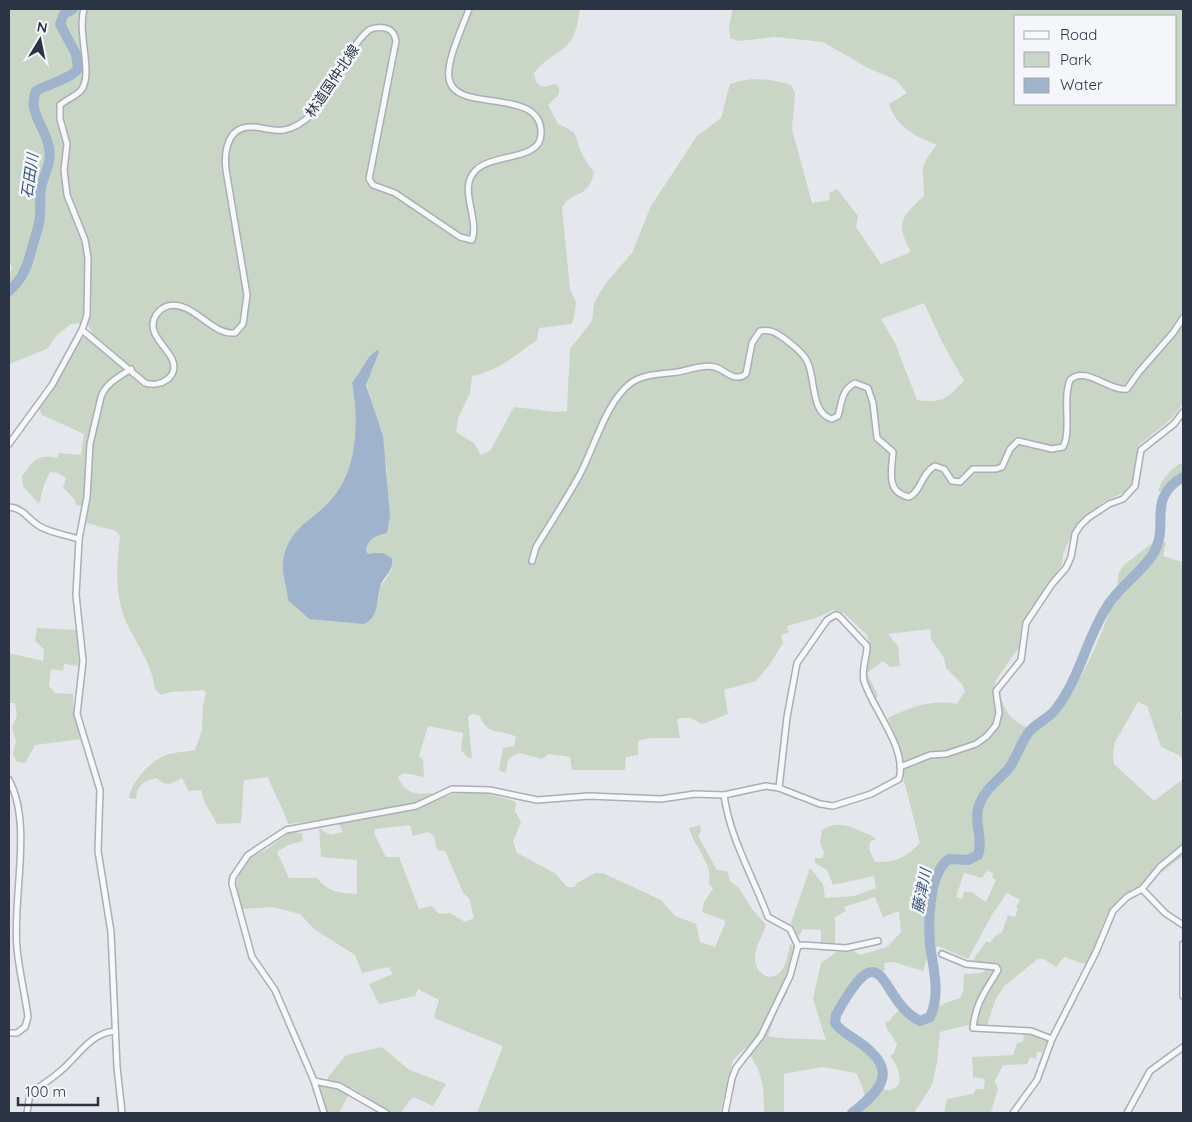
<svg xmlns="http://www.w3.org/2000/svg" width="1192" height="1122" font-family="Quicksand,'Noto Sans JP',sans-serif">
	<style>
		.green { fill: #c9d6c5; fill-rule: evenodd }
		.water { fill: #9fb4cc }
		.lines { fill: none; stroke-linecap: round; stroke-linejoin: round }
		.river { stroke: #9fb4cc; stroke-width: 10 }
		.street-casing { stroke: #a9aeb7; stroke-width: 8 }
		.street { stroke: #f7f8fa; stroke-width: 5 }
		.labels { text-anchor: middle; stroke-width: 5; stroke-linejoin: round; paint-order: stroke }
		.street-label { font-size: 14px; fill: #2b3445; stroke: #f4f6f9 }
		.water-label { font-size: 15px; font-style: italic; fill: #34527a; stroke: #f4f6f9 }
	</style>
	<rect width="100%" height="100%" fill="#e4e7ec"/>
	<!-- green -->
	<g class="green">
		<path d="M9,9H580C578,20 576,37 567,45C553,58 547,57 534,73L536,82L542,87L555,84L559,87V94L548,105L558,124C582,133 573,137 583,156C586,162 591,167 594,173C587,201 572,189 562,208L570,289L576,302L574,319L571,324L539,328L537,340C514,356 500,370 472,376L470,393L458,418L456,432L474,443L481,455L490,451L514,407L557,412L567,411L570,349L592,321L594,303L605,284L632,253L651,206L697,136L721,118L730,84C750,76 770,79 791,85L795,93L792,129L812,203L830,200L829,193L837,189L858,216L856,227L881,264L911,252C895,222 901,218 924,196C924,169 917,169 937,145C915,136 896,127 889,104L907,93L896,80L868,68L823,42L775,37L739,41L730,38L729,26L733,9H1183V404L1171,419L1139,445L1131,485L1125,492L1105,501L1085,516L1074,529L1063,554L1062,565L1022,623L1019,647L996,680L994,688C1002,699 1002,703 1008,713C1013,722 1026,727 1035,731C1048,721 1061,710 1070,696C1084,675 1121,596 1118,574L1124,565L1156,540L1166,543L1163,556L1183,562V708L1181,714L1183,718V760L1179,755L1161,747L1147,706L1138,702L1115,742L1113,752L1114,764L1154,801L1183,779V856L1162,872L1156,868L1144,882L1113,906L1106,916L1088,965L1064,957L1056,967L1044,959H1038L1004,986L995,1001L987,1026L969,1025L940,1032L937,1063L932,1085L914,1113H862C867,1097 864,1089 856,1073L822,1067L784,1074V1113H764C764,1085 763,1072 745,1048L733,1060L720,1113H477L503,1046L436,1019L434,1016L439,1000L418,989L415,996L379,1004L369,984L393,974L388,967L362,973L355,955L314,929L300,914L272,907L240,909L235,889L240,871L249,858L269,848L290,832L302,833L303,841L288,845L277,852L289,878H317C328,892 339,893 357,894V860L321,857L319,828L330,835L343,832L336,818L288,824C283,807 274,794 268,777L244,780L241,823L217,824L204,801L201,790L189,791L182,778L170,784L163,783L156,778C144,781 137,785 136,799L129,798C130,783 150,762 164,756C172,752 186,752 195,750L202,730L203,705L206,693L204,690L171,692L161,695L155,689C152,663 136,644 126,621C114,595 117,563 120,536L116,531L87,523V507L76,505L75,500L63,487L66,478L58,473L50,472L44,485L39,504L23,486L22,476C35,460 36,454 57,458L59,453L81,455L84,434L42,415L39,408L74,345L84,337L92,333L87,323L71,324L56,336L47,349L9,364V279L12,266L9,263ZM1016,16H1176V104H1016ZM924,303L942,342L964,381C947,398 942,404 917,400L895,343L881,319ZM362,367L375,414L383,436V453L387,469V485L373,537L367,544L366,551L368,554L379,552L392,569L380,588L379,597L309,619L288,600C286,578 277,568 288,544C296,526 315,517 328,503C358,472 359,422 352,383ZM833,610L844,613L867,635L869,643L865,673L869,687L875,698L878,696L867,673L883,661L890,667L900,666L898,646L888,634L930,629L931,639L944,658L946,668L962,684L965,691L957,704C932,699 910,707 888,718L902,755L904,781L920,843C907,857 895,863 875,862L869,849L870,842L876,839C872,835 870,835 865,833C850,826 838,820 822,830L820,843L824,852L823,858H815V863L827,870L833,885L874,876L876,888L854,896L825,898L823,884L810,868L790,926L799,936L803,929L821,930V942L835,944V917L846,911L844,907L875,897L883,917L899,911L901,932L887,947L860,955L854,951L837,952L821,963L813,999L826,1040C806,1038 787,1040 768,1036L778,1008L788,992L784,983L794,960L796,948L790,944C788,953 787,964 781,971C771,984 755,973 755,959C754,947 763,936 766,925L752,909L739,888L730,881L727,871L717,870L698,836L701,832L700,825L689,828C694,847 713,863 709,883L713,889L704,902L702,912L726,921L715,947L700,942L696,924L675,916L661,900L603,873H595L577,883L574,887H567L555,873L517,853L513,842L521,822L515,811L516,802C492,793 462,788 439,799L431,793C414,795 405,793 398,777L404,773L424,777L423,760L419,756L428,726L463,733L461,750L467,757L472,759L468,717L472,714L479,715C488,738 502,728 516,737L514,746L503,748L499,770L506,773L508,759L519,753L542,759L548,754L570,757L572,770H625L626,757L638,755V741L650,738H680L677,720L681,718H691L702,724L728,714L724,690L756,681L768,667L783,643L781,635L789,632L787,626L816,618ZM410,825L413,836L428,832L434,836L437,850L445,851L463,892L470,900L474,918L465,922L450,913L439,914L432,906L419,909L399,857H386L374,833L375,829ZM987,871L993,873L992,877L996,880L986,902L971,892H964L962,899L956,897L964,873L982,878ZM1007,893L1020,900L1016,907L1018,909L1015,917L1008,915L1002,932L995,936L991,942H986L974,958V962L988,963V968L981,973L964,974L963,992L960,998L945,1003L921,1017L907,1007C898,1010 895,1013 890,1021L886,1022V1027L897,1044L894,1053L890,1056C897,1064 908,1086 890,1090C886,1091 882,1088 879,1087C887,1055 859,1044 836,1028C829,1012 860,962 879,972L885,970L884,963L893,962L923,971L929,951L938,946L968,959L993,913Z"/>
		<path d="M1179,464H1183V480L1174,490L1158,491C1162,479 1169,471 1179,464Z"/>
		<path d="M37,628L76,630L79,666L64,664L63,671L51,669L49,686L55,693L73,694L74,717L81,739L35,745L25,763L17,762L13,754L16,741L12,727L17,716L15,703H9V653L43,661L44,649L35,641Z"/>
		<path d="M1024,1033L1048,1040L1042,1052H1037L1036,1059L1030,1057L1027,1064L1003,1065L995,1081L998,1089L991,1111L993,1113H944L947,1099L973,1094L976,1089H984L985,1079L973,1077L972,1057L1013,1055L1017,1043L1023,1042Z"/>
		<path d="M382,1047L408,1069L446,1084L433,1106L414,1097L409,1101L401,1113H392L352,1088L339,1113H327L316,1087L318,1084H326L328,1077L346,1055Z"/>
	</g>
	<!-- water -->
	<path class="water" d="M377,350L379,352L366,385L383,436L390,516L387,533C375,536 368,538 366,551L368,554C378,552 384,552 392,559C394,572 382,577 380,588C376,602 379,617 364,624L309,619L288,600C286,578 277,568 288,544C296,526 315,517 328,503C358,473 359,422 352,383L369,357Z"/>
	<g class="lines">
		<!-- river -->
		<g class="river">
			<path d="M9,291C26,276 28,262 34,241C36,233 40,224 40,215C41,206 39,198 41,188C44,173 52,164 49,148C46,127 27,113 36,91C48,84 70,79 78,69L76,54L60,24L64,14L73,9"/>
			<path d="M852,1113C883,1089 899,1070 859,1042C850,1035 841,1032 835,1023L836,1015C886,925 878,1001 920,1021L930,1017C941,994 933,968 930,944C928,922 929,872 949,859L968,860L978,855C984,838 972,820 980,803C986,788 999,780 1009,768C1017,757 1021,742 1029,732C1036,723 1048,719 1055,710C1080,679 1086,638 1108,605C1120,586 1141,573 1153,554C1171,526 1145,499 1183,477"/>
		</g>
		<!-- street casing -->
		<g class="street-casing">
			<g id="street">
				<path d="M82,330L145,383C160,388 180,377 172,359C166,346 145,332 156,315C159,311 163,307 168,306C193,300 210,335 235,333L243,324L247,295L226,170C224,153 227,128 249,127C260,126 272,132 284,130C296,128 305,121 314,112C326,93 353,42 369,30C374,27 382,27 388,29C393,31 395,36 396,41L369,179L373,185L395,193L460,237L472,240C480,218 457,188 476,170C493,153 541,161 541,134C543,85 453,115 449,78C446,61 463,26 469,9"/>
				<path d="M9,444L52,385L82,330L87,315L88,258L85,240L67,195L64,170L67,144L60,119V105C67,99 77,96 82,89C93,72 77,33 84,9"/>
				<path d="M9,507C24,508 28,520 41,527C52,533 66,535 79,539"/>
				<path d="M532,561L536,547C550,524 566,500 579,476C594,449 606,401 631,383C643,374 662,374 678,372C689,370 704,364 715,367C726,370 734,383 746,374L752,343L760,331C771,329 776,333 785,339C793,346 802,351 807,361C816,378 810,413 832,419L838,416C842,403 841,390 855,383L868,388L873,403L877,438L893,452C892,470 885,492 909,497C921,492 922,472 935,466L944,469L952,481L960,482L973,469H996L1002,467L1010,449L1018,441L1052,449L1063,447C1072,431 1062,399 1070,380C1085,365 1110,392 1127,389L1139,372L1173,333L1183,318"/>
				<path d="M900,767L930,755L946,754L976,744L987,736L996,725L999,713L996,691L1021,660L1026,623L1052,584L1066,568L1071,557L1075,534L1080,526L1088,518L1109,504L1123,499L1135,486L1141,450L1174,424L1183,412"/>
				<path d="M9,780C33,824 12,899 17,948C19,971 25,994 28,1017L25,1027L17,1033H9"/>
				<path d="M724,795C730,839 753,876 768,917L790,929L798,946L790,976L761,1036L736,1068L732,1078L725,1113"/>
				<path d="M1142,889L1165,913L1183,925"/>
				<path d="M1183,944V996"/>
				<path d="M798,946L803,945L846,948L878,941"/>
				<path d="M942,954L966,964L996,967L998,970C985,992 976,1002 973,1028L1031,1031L1052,1039"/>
				<path d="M314,1081L339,1086L386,1113"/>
				<path d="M27,1113L30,1093C42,1085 55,1077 65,1067C80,1053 92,1033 115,1031"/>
				<path d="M122,1113L117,1067L111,932L98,851L100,790L77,714L83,661L76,595L79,539L87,497L90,444L101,397C106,383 119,377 131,369"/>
				<path d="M324,1113L314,1081L275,990L252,957L232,884L233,877L248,855L286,830L416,806L452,789L490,790L537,800L589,796L661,799L695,794L724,795L766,786L779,788L820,804L833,806L871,794L899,779C908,749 872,708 864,681C861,670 867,657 867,646L839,616L835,615L827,620L797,663L787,717L779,788"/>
				<path d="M1013,1113L1037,1080L1052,1039L1096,952L1113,911L1127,897L1142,889L1160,867L1183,848"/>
				<path d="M1127,1113L1150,1071L1183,1047"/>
			</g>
		</g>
		<!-- street -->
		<use href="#street" class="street"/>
	</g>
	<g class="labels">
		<!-- street labels -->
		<g class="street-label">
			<text transform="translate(332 81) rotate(-56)" y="5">林道国仲北線</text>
		</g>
		<!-- water labels -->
		<g class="water-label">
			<text transform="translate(30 176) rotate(-82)" y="5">石田川</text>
			<text transform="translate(922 891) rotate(-79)" y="5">藤津川</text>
		</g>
	</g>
	<!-- border -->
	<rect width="1192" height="1122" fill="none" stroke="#2b3445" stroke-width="20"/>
	<!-- legend -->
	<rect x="1014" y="15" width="162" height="90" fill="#f4f6f9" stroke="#a4a8b1"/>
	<rect x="1024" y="31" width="25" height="8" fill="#f7f8fa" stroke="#a4a8b1"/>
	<text x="1060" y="40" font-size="15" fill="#2b3445">Road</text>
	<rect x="1024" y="52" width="25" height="15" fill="#c9d6c5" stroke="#a4a8b1"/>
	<text x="1060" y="65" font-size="15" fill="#2b3445">Park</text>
	<rect x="1024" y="78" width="25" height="15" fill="#9fb4cc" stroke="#a4a8b1"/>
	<text x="1060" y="90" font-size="15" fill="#2b3445">Water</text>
	<!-- north arrow -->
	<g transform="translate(40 40) rotate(10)" stroke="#f4f6f9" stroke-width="4" paint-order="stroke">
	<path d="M0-4L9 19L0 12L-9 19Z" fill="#2b3445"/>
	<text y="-8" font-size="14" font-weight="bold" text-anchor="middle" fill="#2b3445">N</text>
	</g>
	<!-- scale -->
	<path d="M18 1097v8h80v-8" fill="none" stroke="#2b3445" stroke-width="2.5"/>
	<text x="25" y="1097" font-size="15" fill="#2b3445" stroke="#f4f6f9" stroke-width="4" paint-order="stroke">100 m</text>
</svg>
